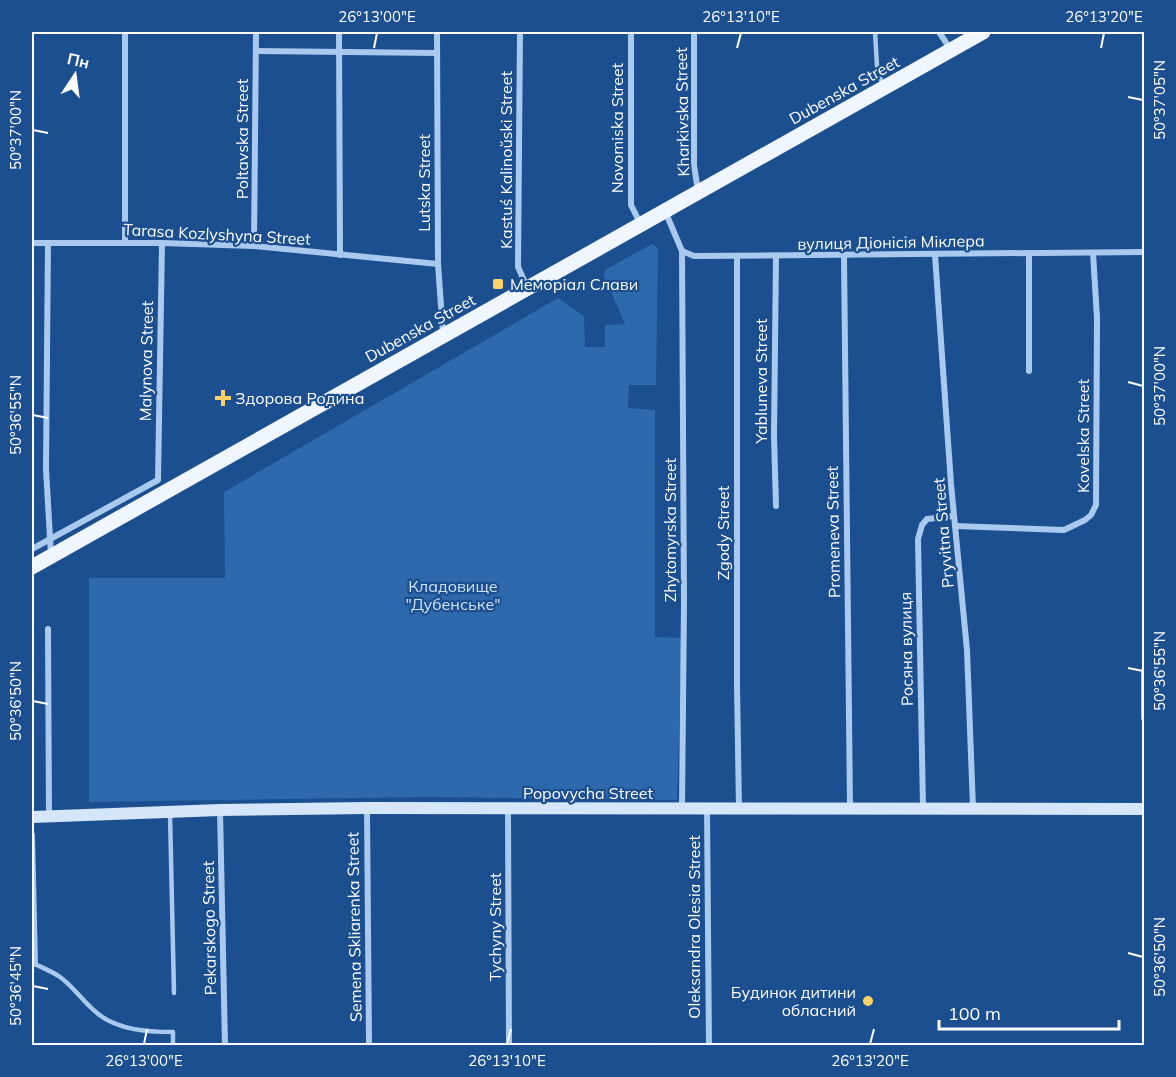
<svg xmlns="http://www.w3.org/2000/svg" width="1176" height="1077" font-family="Mulish,sans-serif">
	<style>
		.green { fill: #2e69ad }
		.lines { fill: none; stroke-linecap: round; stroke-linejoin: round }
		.lane { stroke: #a9c9ee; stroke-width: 4.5 }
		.street { stroke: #a9c9ee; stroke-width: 6 }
		.secondary { stroke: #d6e6fa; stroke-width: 12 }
		.primary { stroke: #f0f6ff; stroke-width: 15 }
		.ticks { fill: none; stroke: #fff; stroke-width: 2 }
		.poi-dot { fill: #ffd166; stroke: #1b4f8f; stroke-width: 2 }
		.labels { text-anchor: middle; stroke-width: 4.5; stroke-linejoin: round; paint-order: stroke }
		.street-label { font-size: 16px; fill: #fff; stroke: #1b4f8f }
		.poi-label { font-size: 16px; fill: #fff; stroke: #1b4f8f; text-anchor: start }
		.park-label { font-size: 16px; fill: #cfe3fa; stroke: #1b4f8f }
		.neatline { fill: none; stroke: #fff; stroke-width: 2 }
		.ticks-label { font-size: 15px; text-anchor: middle; fill: #fff }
	</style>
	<rect width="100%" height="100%" fill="#1b4f8f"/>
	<!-- green -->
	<path class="green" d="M652,244L658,248L656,385H629L628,408L655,410V637L682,638L677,800L427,797L89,802V578H225L224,492L558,298L584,316L585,347H605V325L625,324L604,276L605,270Z"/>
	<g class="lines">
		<!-- lane -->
		<g class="lane">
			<path d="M875,32L877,66L883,87"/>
			<path d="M170,814L174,993"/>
			<path d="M35,964C43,968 53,972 60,977C74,987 84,1003 97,1013C117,1030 148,1032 173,1032V1046"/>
			<path d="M654,1045L656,1046"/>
		</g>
		<!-- street -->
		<g class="street">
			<path d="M125,32V243"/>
			<path d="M339,32L340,255"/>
			<path d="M437,32L438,264L443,334"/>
			<path d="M520,32L518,267L527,287"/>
			<path d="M631,32V205L640,223"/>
			<path d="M694,32V165L698,191"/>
			<path d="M939,32L951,50"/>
			<path d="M256,51L437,53"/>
			<path d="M665,211L682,251L694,256L1144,252"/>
			<path d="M32,243H162L254,246L438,264"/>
			<path d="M48,243L46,469L51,555"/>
			<path d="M254,246L256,32"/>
			<path d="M1029,253V371"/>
			<path d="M935,255L951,484L967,650L973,808"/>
			<path d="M737,256V685L739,809"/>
			<path d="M776,256L774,436L776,506"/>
			<path d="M844,256L850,808"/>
			<path d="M955,526L1064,530L1085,520L1091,515L1096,505L1097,318L1093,253"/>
			<path d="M32,549L158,480L162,243"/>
			<path d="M48,629L49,816"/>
			<path d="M1144,671V718"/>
			<path d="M367,808L369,1046"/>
			<path d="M682,808L684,602L682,251"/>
			<path d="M923,808L918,539L922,525L927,519L954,516"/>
			<path d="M508,809L509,1046"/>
			<path d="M707,809L709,1046"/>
			<path d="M220,810L225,1046"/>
			<path d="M32,835L35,964"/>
		</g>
		<!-- secondary -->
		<path class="secondary" d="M32,817L220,810L367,808L1144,809"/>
		<!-- primary -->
		<path class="primary" d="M32,567L983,32"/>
	</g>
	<!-- ticks -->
	<path class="ticks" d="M374,48L377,33M737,48L741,33M1101,48L1104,33M1128,97L1143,100M33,130L48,133M1128,382L1143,386M33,415L48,418M1128,668L1143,671M33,701L48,704M1128,953L1143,957M33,986L48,989M144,1044L147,1029M507,1044L511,1029M870,1044L874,1029"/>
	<!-- markers -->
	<g class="poi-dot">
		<rect x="492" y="278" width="12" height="12" rx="3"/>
		<path d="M220 389h6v6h6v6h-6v6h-6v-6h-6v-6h6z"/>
		<circle cx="868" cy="1001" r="6"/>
	</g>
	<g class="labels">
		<!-- street labels -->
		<g class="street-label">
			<text transform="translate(844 90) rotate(-29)" y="6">Dubenska Street</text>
			<text transform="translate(682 112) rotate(-91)" y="6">Kharkivska Street</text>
			<text transform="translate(617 128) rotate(-90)" y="6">Novomiska Street</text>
			<text transform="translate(242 139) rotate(-90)" y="6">Poltavska Street</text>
			<text transform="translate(506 160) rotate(-90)" y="6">Kastuś Kalinoŭski Street</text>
			<text transform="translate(424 183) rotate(-90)" y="6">Lutska Street</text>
			<text transform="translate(217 234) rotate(3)" y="6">Tarasa Kozlyshyna Street</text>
			<text transform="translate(891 242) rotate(-1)" y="6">вулиця Діонісія Міклера</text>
			<text transform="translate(420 328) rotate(-29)" y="6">Dubenska Street</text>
			<text transform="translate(146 361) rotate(-89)" y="6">Malynova Street</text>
			<text transform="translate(761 381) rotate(-90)" y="6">Yabluneva Street</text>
			<text transform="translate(1083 436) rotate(-90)" y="6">Kovelska Street</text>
			<text transform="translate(670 530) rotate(-90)" y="6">Zhytomyrska Street</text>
			<text transform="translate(833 532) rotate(-91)" y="6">Promeneva Street</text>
			<text transform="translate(723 533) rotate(-90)" y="6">Zgody Street</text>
			<text transform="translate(943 533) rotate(-95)" y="6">Pryvitna Street</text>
			<text transform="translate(906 649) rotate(-91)" y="6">Росяна вулиця</text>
			<text x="588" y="799">Popovycha Street</text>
			<text transform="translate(354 927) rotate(-91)" y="6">Semena Skliarenka Street</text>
			<text transform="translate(495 927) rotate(-90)" y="6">Tychyny Street</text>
			<text transform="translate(694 927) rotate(-90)" y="6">Oleksandra Olesia Street</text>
			<text transform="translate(209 928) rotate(-91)" y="6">Pekarskogo Street</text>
		</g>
		<!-- poi labels -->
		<g class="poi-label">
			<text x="510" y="290">Меморіал Слави</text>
			<text x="235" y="404">Здорова Родина</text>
			<text x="856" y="998" text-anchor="end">Будинок дитини<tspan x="856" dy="18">обласний</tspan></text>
		</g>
		<!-- park labels -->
		<g class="park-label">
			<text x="453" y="592">Кладовище<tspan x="453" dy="18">"Дубенське"</tspan></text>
		</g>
	</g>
	<!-- border -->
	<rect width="1176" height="1077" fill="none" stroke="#1b4f8f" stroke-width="66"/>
	<!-- north arrow -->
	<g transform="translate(75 75) rotate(13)" stroke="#1b4f8f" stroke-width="4.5" paint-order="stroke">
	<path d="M0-4.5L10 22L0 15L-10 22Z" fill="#ffffff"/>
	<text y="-9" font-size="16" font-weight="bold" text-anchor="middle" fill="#ffffff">Пн</text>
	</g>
	<!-- scale -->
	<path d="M939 1020v9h180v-9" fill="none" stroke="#ffffff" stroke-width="3"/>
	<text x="948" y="1020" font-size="18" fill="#ffffff" stroke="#1b4f8f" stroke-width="4.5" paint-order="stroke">100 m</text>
	<rect x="33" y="33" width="1110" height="1011" class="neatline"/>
	<g class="ticks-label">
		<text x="377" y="22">26°13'00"E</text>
		<text x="741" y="22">26°13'10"E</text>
		<text x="1104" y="22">26°13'20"E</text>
		<text transform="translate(1160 100) rotate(-90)" y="5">50°37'05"N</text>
		<text transform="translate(16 130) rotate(-90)" y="5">50°37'00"N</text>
		<text transform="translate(1160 386) rotate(-90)" y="5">50°37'00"N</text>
		<text transform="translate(16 415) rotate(-90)" y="5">50°36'55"N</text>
		<text transform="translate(1160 671) rotate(-90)" y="5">50°36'55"N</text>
		<text transform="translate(16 701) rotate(-90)" y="5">50°36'50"N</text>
		<text transform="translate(1160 957) rotate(-90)" y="5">50°36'50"N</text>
		<text transform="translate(16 986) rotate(-90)" y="5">50°36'45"N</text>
		<text x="144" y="1066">26°13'00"E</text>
		<text x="507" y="1066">26°13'10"E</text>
		<text x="870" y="1066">26°13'20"E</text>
	</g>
</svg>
